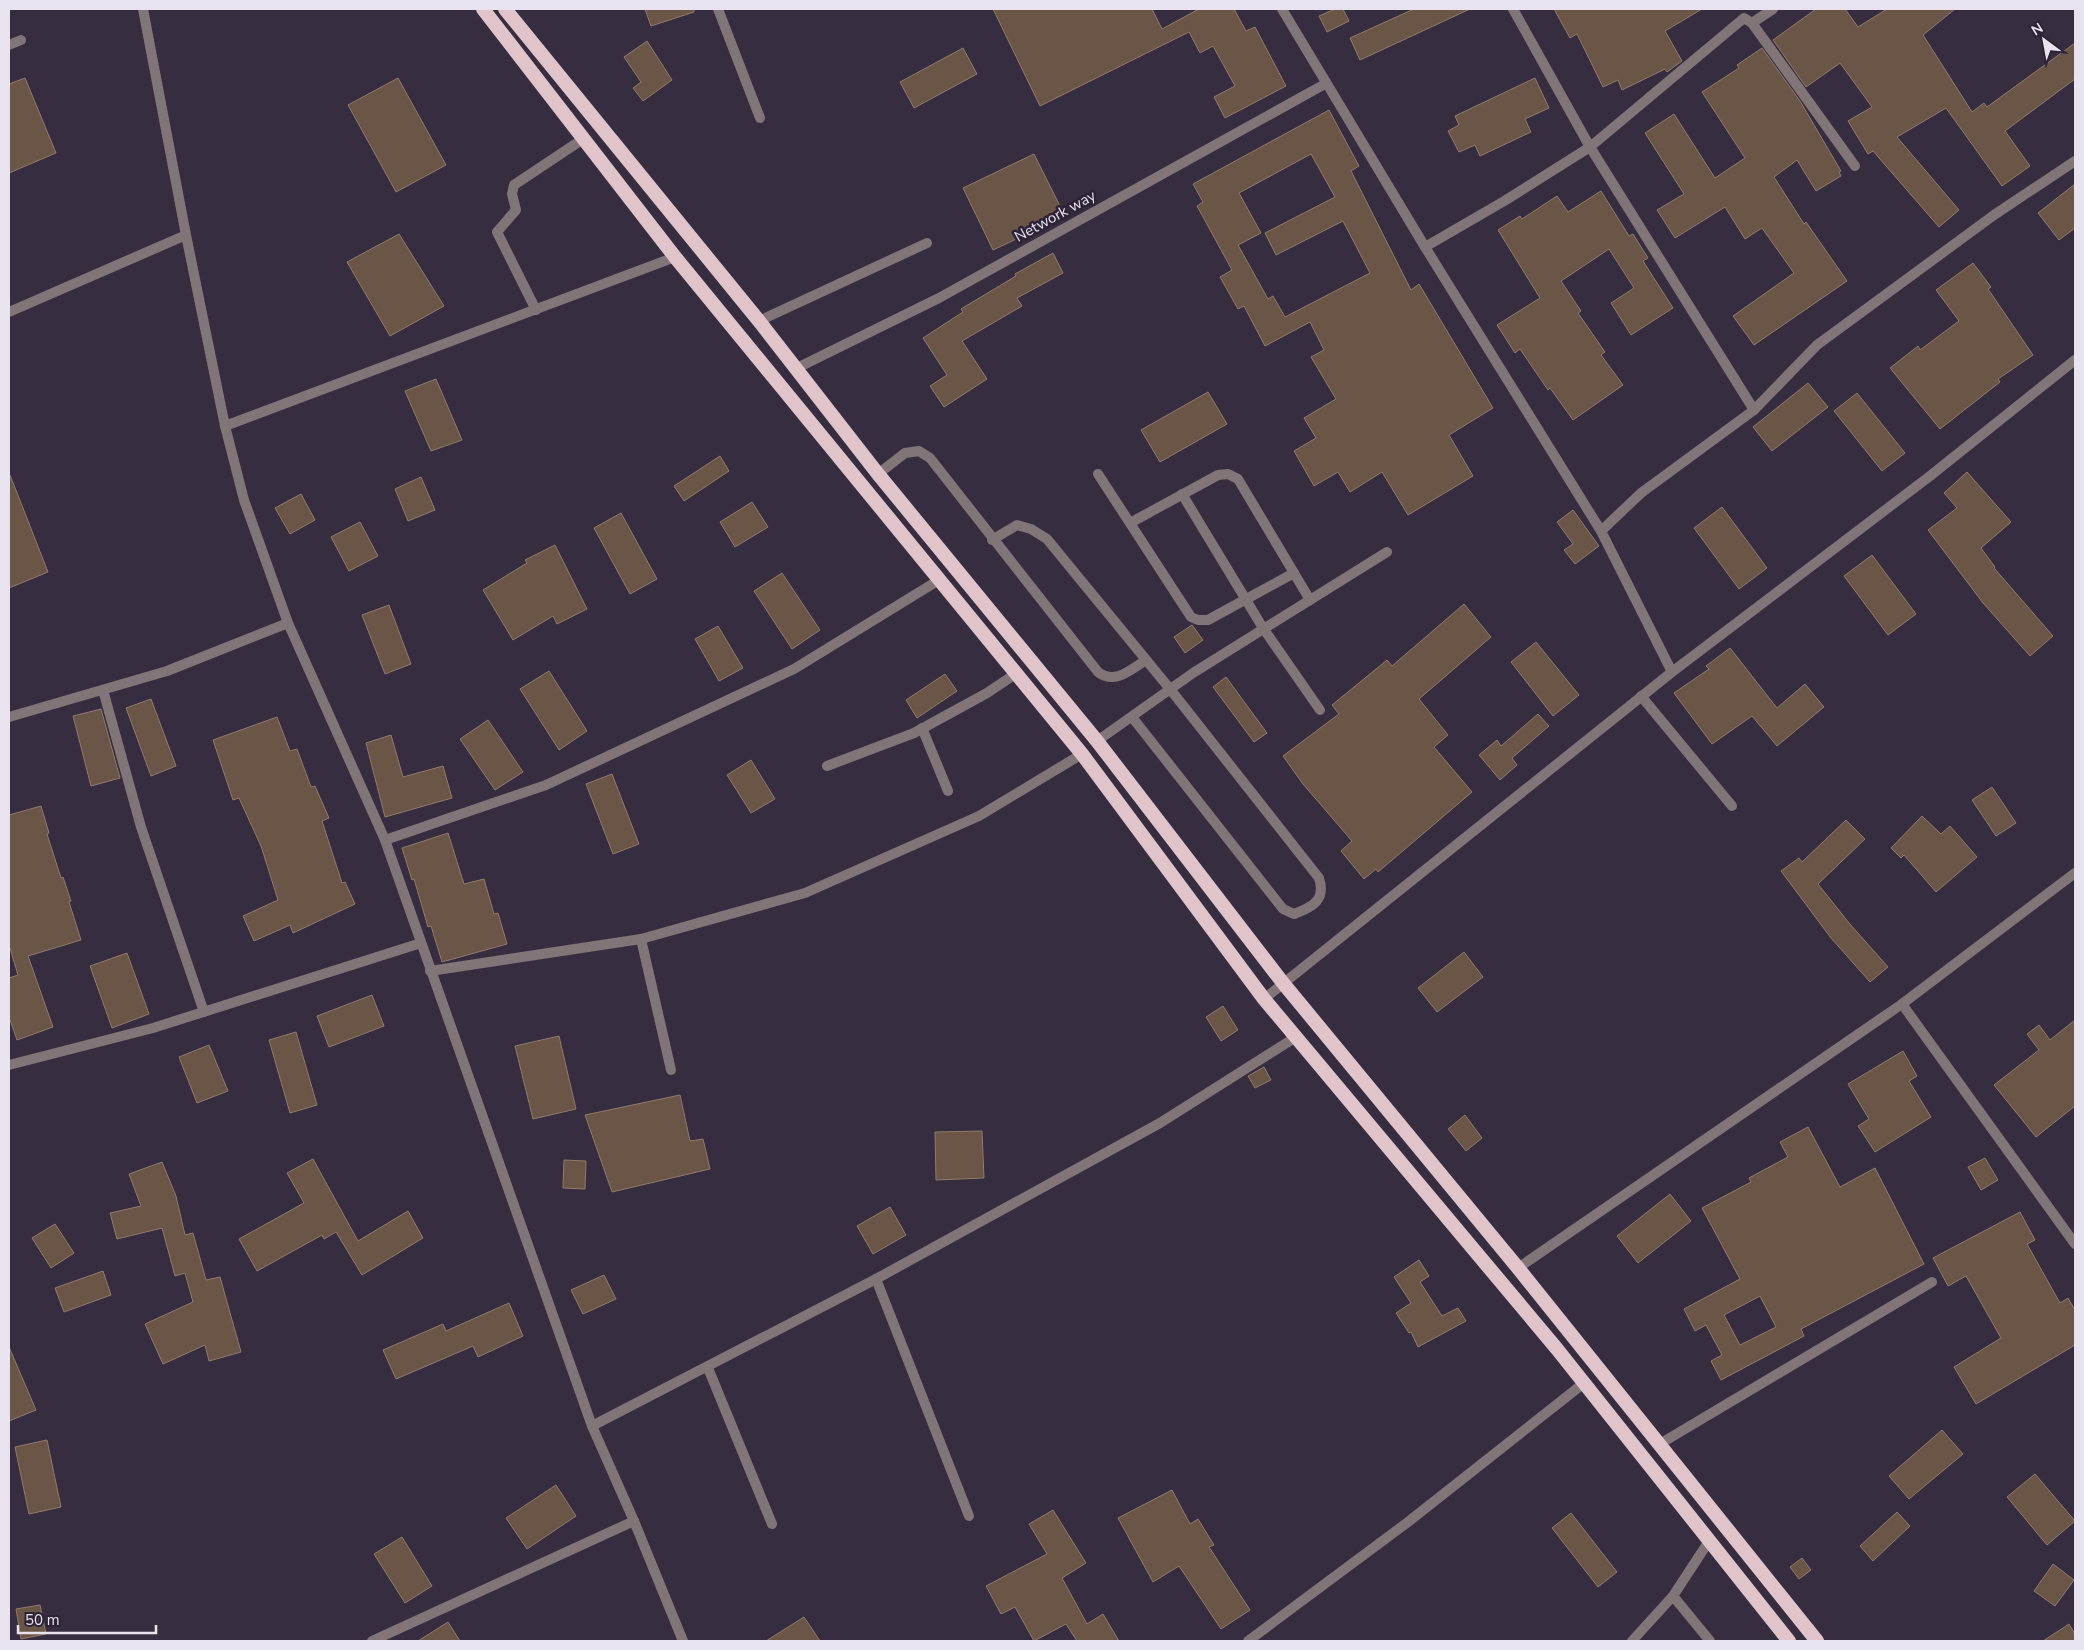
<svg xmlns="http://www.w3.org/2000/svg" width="2084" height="1650" font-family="'Nunito Sans',sans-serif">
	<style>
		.building { fill: #6b5547; stroke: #927b6c; fill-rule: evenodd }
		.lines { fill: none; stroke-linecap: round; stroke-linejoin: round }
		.service { stroke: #817577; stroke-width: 10 }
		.minor { stroke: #817577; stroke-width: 10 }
		.trunk { stroke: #e1c4ca; stroke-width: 14 }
		.labels { text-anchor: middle; stroke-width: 5; stroke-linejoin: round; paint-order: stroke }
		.street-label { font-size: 15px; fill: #e9e3ef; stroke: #2d2336 }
	</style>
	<rect width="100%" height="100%" fill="#372d40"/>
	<!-- building -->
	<g class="building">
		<path d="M645,9H694V12L651,26Z"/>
		<path d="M993,9H1152L1162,29L1199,9H1234L1246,31L1255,27L1286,86L1225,118L1214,97L1235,86L1213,46L1200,53L1189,32L1040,106Z"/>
		<path d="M1335,9H1343L1349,21L1327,32L1319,16Z"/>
		<path d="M1414,9H1470L1360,60L1350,38Z"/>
		<path d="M1554,9H1702L1665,31L1682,61L1667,72L1665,69L1622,90L1618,80L1603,87L1577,34L1570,38Z"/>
		<path d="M1816,9H1845L1858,27L1887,9H1955L1923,35L1972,112L1984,103L1987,107L2075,43V79L2005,131L2030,166L2002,186L1946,108L1897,137L1959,210L1939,227L1873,151L1868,154L1848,121L1872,107L1840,63L1806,87L1773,40Z"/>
		<path d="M647,41L672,80L643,101L633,88L641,82L624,57Z"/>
		<path d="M963,48L977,74L914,108L900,82Z"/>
		<path d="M1762,48L1800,101L1841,171L1839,172L1841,176L1816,191L1797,160L1774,177L1804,224L1806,222L1847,281L1754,345L1733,316L1794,273L1762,228L1745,239L1725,207L1675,238L1657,210L1684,194L1645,133L1674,114L1715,178L1745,158L1702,92L1739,68L1737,65Z"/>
		<path d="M25,78L56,153L9,173V84Z"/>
		<path d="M398,78L446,165L396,192L348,105Z"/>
		<path d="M1535,78L1549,108L1525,119L1531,132L1480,156L1475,145L1459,152L1448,131L1459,125L1455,116Z"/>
		<path d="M1329,110L1359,166L1351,171L1411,290L1419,284L1493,408L1449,435L1473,476L1408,515L1382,472L1350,492L1338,472L1314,486L1294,451L1316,438L1304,418L1336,399L1311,357L1324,350L1310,322L1265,346L1244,306L1238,309L1220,277L1232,270L1197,206L1203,202L1193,184ZM1311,154L1335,197L1265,233L1276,255L1343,221L1370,273L1285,317L1273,296L1268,299L1238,245L1261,233L1239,193Z"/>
		<path d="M1034,154L1065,216L993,250L963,188Z"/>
		<path d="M2075,184V228L2059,240L2038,213Z"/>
		<path d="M1601,191L1629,236L1633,234L1648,258L1643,261L1673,308L1631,335L1611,303L1634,288L1609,249L1561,281L1581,311L1578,313L1605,352L1601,355L1623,385L1573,420L1550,388L1548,390L1520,349L1515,353L1497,325L1540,298L1498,230L1520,216L1522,219L1557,196L1568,212Z"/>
		<path d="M399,234L444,306L390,336L347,262Z"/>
		<path d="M1053,253L1063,273L1017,298L1022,306L962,341L987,379L944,407L930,386L947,375L923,338L963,312L961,309L1016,276L1015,274Z"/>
		<path d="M1973,263L1991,287L1988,289L2033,355L1998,379L2000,382L1940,429L1890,368L1918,346L1920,350L1959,321L1936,290Z"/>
		<path d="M436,379L462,440L431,451L405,391Z"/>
		<path d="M1808,383L1828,407L1772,451L1753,427Z"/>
		<path d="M1208,392L1227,424L1160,462L1141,430Z"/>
		<path d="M1857,393L1905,453L1882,471L1834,411Z"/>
		<path d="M720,456L729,471L684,501L674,486Z"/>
		<path d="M1967,472L2011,522L1981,548L1995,567L1994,568L2053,636L2030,656L1983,603L1928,530L1957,508L1944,493Z"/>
		<path d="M10,475L48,572L9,588V476Z"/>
		<path d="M421,477L435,510L408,521L395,489Z"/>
		<path d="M301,494L315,520L290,534L275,508Z"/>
		<path d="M752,502L768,527L735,547L720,522Z"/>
		<path d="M1722,507L1767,568L1739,589L1694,528Z"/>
		<path d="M1573,510L1599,546L1575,564L1564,550L1573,544L1557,522Z"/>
		<path d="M621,513L657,579L630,594L594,528Z"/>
		<path d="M360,522L378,556L349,571L331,537Z"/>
		<path d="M555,545L587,609L557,624L553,616L513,640L483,590L527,563L525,560Z"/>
		<path d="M1872,555L1916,614L1888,635L1844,576Z"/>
		<path d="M782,573L820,630L792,649L754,591Z"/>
		<path d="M1464,604L1491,637L1419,699L1448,735L1434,747L1472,792L1378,872L1376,869L1364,879L1341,851L1352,841L1303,784L1283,756L1339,714L1332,705L1387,660L1392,666Z"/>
		<path d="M389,605L411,664L385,674L362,615Z"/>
		<path d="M1192,625L1203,640L1185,653L1174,637Z"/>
		<path d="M718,626L743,668L719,681L695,639Z"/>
		<path d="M1536,642L1579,695L1553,716L1511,662Z"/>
		<path d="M1730,648L1777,708L1805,684L1824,707L1777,746L1752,716L1712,744L1674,693L1709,669L1706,666Z"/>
		<path d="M549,671L587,731L559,750L520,689Z"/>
		<path d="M945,674L957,691L917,718L906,700Z"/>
		<path d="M1226,677L1267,733L1254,742L1213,687Z"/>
		<path d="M151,699L176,766L151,776L126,708Z"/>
		<path d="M101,709L120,778L91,786L73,716Z"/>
		<path d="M1538,714L1549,726L1512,758L1517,765L1500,780L1479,755L1497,740L1501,746Z"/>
		<path d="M277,717L290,751L297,749L311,787L315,786L329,818L322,821L342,883L345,882L355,904L293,933L290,925L254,941L243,916L278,900L261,846L239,798L233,800L213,740Z"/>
		<path d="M488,720L523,772L495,790L460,739Z"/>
		<path d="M391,735L403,777L443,766L452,798L385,817L366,743Z"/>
		<path d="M751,760L775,799L751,813L727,775Z"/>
		<path d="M612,774L639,844L613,854L586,784Z"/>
		<path d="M1992,787L2016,823L1996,836L1972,800Z"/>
		<path d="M41,806L49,833L47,834L61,878L63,877L71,901L69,902L81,940L28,956L53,1027L17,1040L9,1017V978L18,975L9,945V815Z"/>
		<path d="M1922,816L1941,834L1950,826L1977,857L1936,892L1904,855L1901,858L1891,848Z"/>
		<path d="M1846,820L1865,839L1818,884L1849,923L1888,967L1870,982L1831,938L1781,871L1799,858L1802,862Z"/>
		<path d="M448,833L464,884L484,879L494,914L498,913L507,944L442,962L431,926L428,927L414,879L412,880L402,848Z"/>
		<path d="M1464,952L1483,977L1437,1012L1418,988Z"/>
		<path d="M127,953L149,1014L112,1028L90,966Z"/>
		<path d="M372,995L384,1026L329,1047L317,1016Z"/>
		<path d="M1223,1006L1238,1030L1221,1041L1206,1017Z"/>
		<path d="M2075,1020V1106L2036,1137L1994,1085L2039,1050L2027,1034L2039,1025L2050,1040Z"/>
		<path d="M296,1032L317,1105L290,1113L269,1040Z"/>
		<path d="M559,1036L576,1109L533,1119L515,1046Z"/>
		<path d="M209,1045L228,1091L197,1103L179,1057Z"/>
		<path d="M1903,1051L1917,1076L1909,1081L1931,1117L1875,1152L1858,1126L1869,1119L1848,1084Z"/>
		<path d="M1264,1067L1271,1080L1255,1088L1248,1076Z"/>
		<path d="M680,1095L690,1141L703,1139L710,1169L612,1192L585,1115Z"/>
		<path d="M1465,1115L1482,1138L1466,1151L1448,1129Z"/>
		<path d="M1808,1127L1840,1187L1875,1168L1924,1264L1801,1329L1804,1336L1721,1380L1711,1361L1722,1355L1706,1325L1695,1331L1684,1309L1740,1279L1702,1208L1751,1182L1749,1178L1788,1157L1780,1142ZM1760,1296L1776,1327L1740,1345L1724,1315Z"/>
		<path d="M982,1131L984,1178L936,1180L935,1132Z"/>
		<path d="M1985,1158L1998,1180L1981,1190L1968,1167Z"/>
		<path d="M313,1159L358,1241L408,1211L423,1238L362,1275L336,1232L324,1239L322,1235L257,1271L239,1239L304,1203L287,1173Z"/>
		<path d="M564,1160L586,1161L585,1189L563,1188Z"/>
		<path d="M162,1162L176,1196L185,1235L193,1233L206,1280L220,1277L241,1352L209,1361L205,1345L163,1364L145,1324L193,1302L185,1273L175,1276L162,1228L117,1239L110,1213L141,1206L129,1174Z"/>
		<path d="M1670,1194L1691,1221L1638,1263L1617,1236Z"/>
		<path d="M890,1207L906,1235L873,1254L857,1226Z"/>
		<path d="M2020,1212L2035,1240L2027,1244L2060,1303L2068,1298L2075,1310V1345L1976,1404L1954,1367L2001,1338L1966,1276L1948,1286L1933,1258Z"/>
		<path d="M55,1224L74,1253L51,1268L32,1238Z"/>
		<path d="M1419,1260L1429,1276L1420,1282L1442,1316L1458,1308L1466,1321L1418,1347L1411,1332L1409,1333L1396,1313L1411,1303L1394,1277Z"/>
		<path d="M103,1271L111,1295L64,1312L55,1288Z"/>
		<path d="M604,1275L616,1299L583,1314L571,1290Z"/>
		<path d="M509,1303L523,1336L478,1357L473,1346L396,1379L383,1350L443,1324L446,1331Z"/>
		<path d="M9,1347L36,1410L9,1421Z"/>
		<path d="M1942,1430L1963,1454L1909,1499L1889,1476Z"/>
		<path d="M47,1440L61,1507L29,1514L15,1447Z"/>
		<path d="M2035,1474L2075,1521L2047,1545L2007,1497Z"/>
		<path d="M556,1485L576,1516L527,1549L506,1518Z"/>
		<path d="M1172,1490L1190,1524L1198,1519L1214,1545L1209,1547L1250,1610L1221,1629L1179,1566L1153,1582L1118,1518Z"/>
		<path d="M1053,1510L1086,1563L1062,1578L1087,1624L1103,1614L1119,1641H1077L1066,1624L1034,1641L1015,1607L1001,1614L986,1586L1047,1554L1029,1524Z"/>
		<path d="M1897,1512L1910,1526L1873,1561L1860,1546Z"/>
		<path d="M1571,1513L1617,1572L1598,1587L1552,1528Z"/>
		<path d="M402,1537L432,1586L405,1603L374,1554Z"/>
		<path d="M1802,1558L1811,1570L1799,1579L1790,1567Z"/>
		<path d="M2053,1564L2074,1580L2055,1606L2034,1591Z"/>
		<path d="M40,1605L46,1634L21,1639L16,1609Z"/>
		<path d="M804,1617L820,1641H766Z"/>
		<path d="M448,1622L460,1641H418Z"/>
		<path d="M2069,1624L2075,1634V1641H2043Z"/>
	</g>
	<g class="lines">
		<!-- service -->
		<g class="service">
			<path d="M1752,23L1855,166"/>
			<path d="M9,45L21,40"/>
			<path d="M759,321L927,243"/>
			<path d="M878,474L905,453L919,451L930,458L1098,672C1115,685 1130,670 1146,660"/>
			<path d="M1098,474L1191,617L1198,620H1208L1294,573L1238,479L1228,474L1218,475L1130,523"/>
			<path d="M1182,494L1263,628L1320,710"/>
			<path d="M992,540L1017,525L1031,529L1047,539L1170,689L1319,878C1326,900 1313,907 1294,914L1283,909L1132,717"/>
			<path d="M1294,573L1310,600"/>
			<path d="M103,690L141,827L204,1012"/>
			<path d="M1641,696L1732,806"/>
			<path d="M922,728L948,791"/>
			<path d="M1097,741L1193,673L1387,552"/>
			<path d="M827,766L914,733L987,693L1017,673"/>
			<path d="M641,939L671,1070"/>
			<path d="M1658,1445L1932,1282"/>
			<path d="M1709,1541L1673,1596L1710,1641"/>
			<path d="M1632,1641L1673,1596"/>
		</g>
		<!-- minor -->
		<g class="minor">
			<path d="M143,9L186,235L225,426L244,500L288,623L385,840L592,1426L634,1521L683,1641"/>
			<path d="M718,9L760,118"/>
			<path d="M1513,9L1590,147L1754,410"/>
			<path d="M1425,247L1506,200L1590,147L1744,18L1752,23L1773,9"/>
			<path d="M536,310L497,232L516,210L512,194L514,185L583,139"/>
			<path d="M9,312L186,235"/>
			<path d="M797,368L939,298L1325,84"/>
			<path d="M225,426L675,257"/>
			<path d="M1601,531L1641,493L1754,410L1817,345L1994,215L2075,161"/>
			<path d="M1672,672L1930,476L2075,360"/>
			<path d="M9,717L167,671L288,623"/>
			<path d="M385,840L546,785L794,669L939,580"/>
			<path d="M430,971L641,939L805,893L979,816L1082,754"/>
			<path d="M1264,999L1672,672L1601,531L1425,247L1282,9"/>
			<path d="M1902,1004L2075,1244"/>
			<path d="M9,1065L153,1028L421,943"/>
			<path d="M1518,1268L1902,1004L2075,873"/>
			<path d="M876,1279L969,1516"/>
			<path d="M708,1368L772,1524"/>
			<path d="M592,1426L876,1279L1160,1123L1296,1037"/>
			<path d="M372,1641L634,1521"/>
			<path d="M1248,1641L1408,1522L1584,1383"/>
		</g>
		<!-- trunk -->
		<g class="trunk">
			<path d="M483,9L675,257L1082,754L1264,999L1557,1349L1789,1641"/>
			<path d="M505,9L759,321L878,474L1097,741L1283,983L1518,1268L1817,1641"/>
		</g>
	</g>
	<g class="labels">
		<!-- street labels -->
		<g class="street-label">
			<text transform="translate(1055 216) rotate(-29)" y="5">Network way</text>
		</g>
	</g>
	<!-- border -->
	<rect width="2084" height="1650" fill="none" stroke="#e9e3ef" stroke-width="20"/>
	<!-- north arrow -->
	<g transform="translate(2044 40) rotate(328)" stroke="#2d2336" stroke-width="4" paint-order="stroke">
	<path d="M0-4L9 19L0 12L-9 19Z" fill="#e9e3ef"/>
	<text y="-8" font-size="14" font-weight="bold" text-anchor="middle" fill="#e9e3ef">N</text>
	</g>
	<!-- scale -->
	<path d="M18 1625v8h138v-8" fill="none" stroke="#e9e3ef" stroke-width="2.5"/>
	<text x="25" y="1625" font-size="15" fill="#e9e3ef" stroke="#2d2336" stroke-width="4" paint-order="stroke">50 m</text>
</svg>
